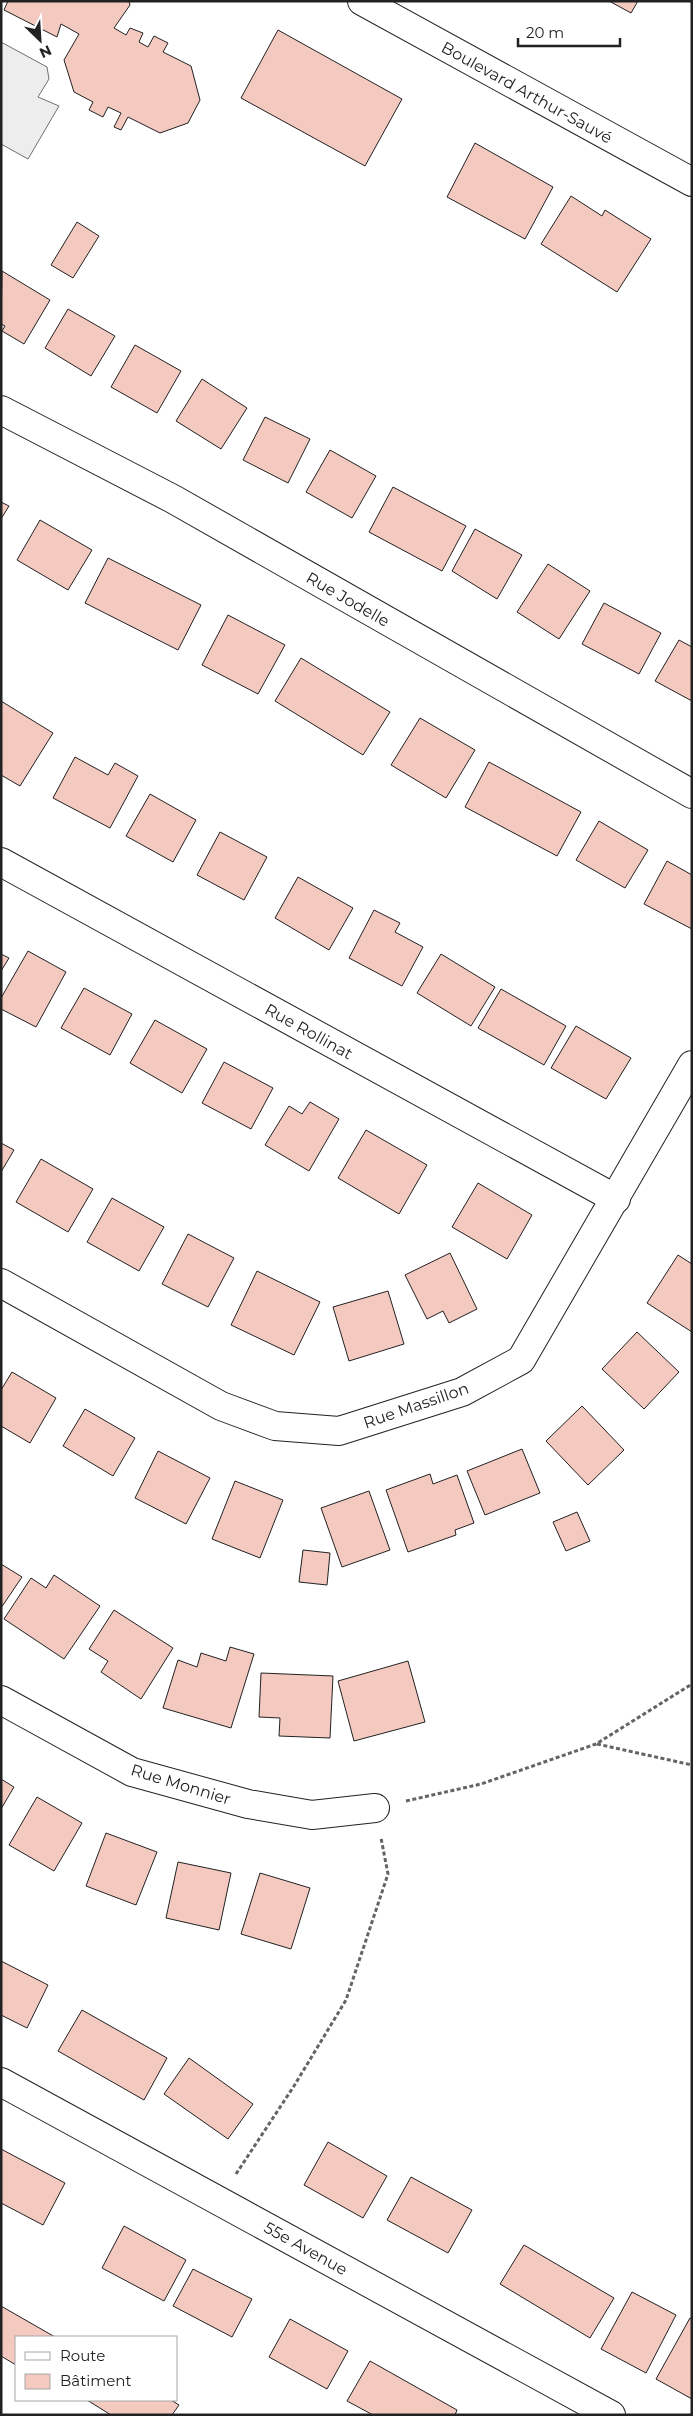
<svg xmlns="http://www.w3.org/2000/svg" width="693" height="2416" font-family="Montserrat,sans-serif">
	<style>
		.parking { fill: #ededed; stroke: #6f6f6f }
		.building { fill: #f3c9c0; stroke: #222 }
		.lines { fill: none; stroke-linecap: round; stroke-linejoin: round }
		.street-casing { stroke: #222; stroke-width: 30 }
		.primary-casing { stroke: #222; stroke-width: 30 }
		.path { stroke: #646464; stroke-width: 3; stroke-dasharray: 4 2.5; stroke-linecap: butt }
		.street { stroke: #fff; stroke-width: 28 }
		.primary { stroke: #fff; stroke-width: 28 }
		.labels { text-anchor: middle; stroke-width: 4; stroke-linejoin: round; paint-order: stroke }
		.street-label { font-size: 16px; fill: #222; stroke: #fff }
	</style>
	<rect width="100%" height="100%" fill="#fff"/>
	<!-- parking -->
	<path class="parking" d="M1,42L47,67L49,79L38,97L59,106L28,159L1,144Z"/>
	<!-- building -->
	<g class="building">
		<path d="M8,1H129L130,5L114,28L126,35L130,28L143,33L139,42L148,47L154,36L168,43L163,52L191,66L200,100L188,123L160,133L128,117L121,130L114,127L121,113L108,107L103,117L89,110L93,102L74,92L64,60L79,34L61,24L57,37L4,10Z"/>
		<path d="M609,1H638L631,13Z"/>
		<path d="M278,30L402,99L365,166L241,98Z"/>
		<path d="M475,143L553,187L525,239L447,197Z"/>
		<path d="M571,196L602,216L605,210L651,239L617,292L541,244Z"/>
		<path d="M77,222L99,236L73,278L51,265Z"/>
		<path d="M2,271L50,300L24,344L2,331L5,326L1,324Z"/>
		<path d="M68,309L115,336L91,376L45,348Z"/>
		<path d="M135,345L181,371L157,413L111,387Z"/>
		<path d="M202,379L247,408L221,449L176,421Z"/>
		<path d="M265,417L310,439L288,483L243,460Z"/>
		<path d="M330,450L376,476L352,518L306,492Z"/>
		<path d="M393,487L466,526L442,571L369,532Z"/>
		<path d="M1,502L9,506L1,519Z"/>
		<path d="M40,520L92,550L68,590L17,560Z"/>
		<path d="M475,529L522,555L497,599L452,571Z"/>
		<path d="M108,558L201,605L178,650L85,603Z"/>
		<path d="M548,564L590,591L559,639L517,612Z"/>
		<path d="M604,603L661,633L639,674L582,644Z"/>
		<path d="M228,615L285,645L258,694L202,665Z"/>
		<path d="M679,640L692,647V701L655,681Z"/>
		<path d="M301,658L390,712L363,755L275,701Z"/>
		<path d="M1,701L53,733L20,786L1,775Z"/>
		<path d="M420,718L475,750L446,798L391,765Z"/>
		<path d="M75,757L108,775L115,763L138,776L110,828L53,798Z"/>
		<path d="M489,762L581,812L557,856L465,807Z"/>
		<path d="M150,794L196,820L173,862L126,836Z"/>
		<path d="M599,821L648,850L625,888L576,860Z"/>
		<path d="M220,832L267,857L244,900L197,875Z"/>
		<path d="M667,861L692,875V929L644,904Z"/>
		<path d="M298,877L353,908L329,950L275,918Z"/>
		<path d="M374,910L400,923L395,932L423,947L402,986L349,958Z"/>
		<path d="M28,951L66,972L36,1027L1,1009V998Z"/>
		<path d="M1,954L9,958L1,971Z"/>
		<path d="M441,954L495,987L471,1026L417,993Z"/>
		<path d="M84,988L132,1014L110,1055L61,1028Z"/>
		<path d="M501,989L566,1026L544,1065L478,1028Z"/>
		<path d="M155,1020L207,1049L182,1093L130,1063Z"/>
		<path d="M576,1026L631,1058L606,1099L551,1068Z"/>
		<path d="M224,1062L273,1088L251,1129L202,1103Z"/>
		<path d="M310,1102L339,1119L309,1171L265,1145L289,1106L302,1114Z"/>
		<path d="M366,1130L427,1165L399,1214L338,1178Z"/>
		<path d="M1,1143L14,1150L1,1172Z"/>
		<path d="M41,1159L93,1189L68,1232L16,1202Z"/>
		<path d="M478,1183L532,1215L507,1259L452,1227Z"/>
		<path d="M112,1198L164,1227L139,1271L87,1242Z"/>
		<path d="M188,1234L234,1258L208,1307L162,1284Z"/>
		<path d="M450,1253L477,1309L449,1323L443,1311L427,1319L405,1275Z"/>
		<path d="M678,1255L692,1264V1332L647,1303Z"/>
		<path d="M257,1271L320,1302L294,1355L231,1325Z"/>
		<path d="M388,1291L404,1344L349,1361L333,1307Z"/>
		<path d="M637,1332L679,1372L644,1409L602,1369Z"/>
		<path d="M12,1372L56,1398L30,1443L1,1426V1390Z"/>
		<path d="M582,1406L624,1450L588,1485L546,1441Z"/>
		<path d="M85,1409L135,1438L113,1476L63,1446Z"/>
		<path d="M522,1449L540,1493L485,1515L467,1471Z"/>
		<path d="M158,1451L210,1478L186,1524L135,1498Z"/>
		<path d="M430,1474L433,1484L457,1475L474,1523L455,1530L456,1535L408,1552L386,1490Z"/>
		<path d="M235,1481L283,1500L260,1558L212,1539Z"/>
		<path d="M369,1491L390,1550L342,1567L321,1508Z"/>
		<path d="M577,1512L590,1541L566,1551L553,1522Z"/>
		<path d="M303,1550L330,1553L327,1585L299,1582Z"/>
		<path d="M1,1564L22,1577L1,1608Z"/>
		<path d="M54,1575L100,1606L64,1659L4,1619L31,1578L46,1588Z"/>
		<path d="M114,1610L173,1648L141,1699L101,1672L108,1661L89,1649Z"/>
		<path d="M230,1647L254,1654L231,1728L163,1708L178,1660L197,1667L201,1653L226,1661Z"/>
		<path d="M408,1661L425,1722L354,1741L338,1681Z"/>
		<path d="M261,1673L333,1676L330,1738L279,1736L280,1718L259,1717Z"/>
		<path d="M1,1779L14,1787L1,1809Z"/>
		<path d="M37,1797L82,1823L54,1871L9,1845Z"/>
		<path d="M106,1833L157,1852L136,1905L86,1886Z"/>
		<path d="M178,1862L231,1873L219,1930L166,1918Z"/>
		<path d="M260,1873L310,1888L291,1949L241,1934Z"/>
		<path d="M1,1961L48,1985L27,2028L1,2015Z"/>
		<path d="M82,2010L167,2058L144,2100L58,2051Z"/>
		<path d="M189,2058L253,2104L228,2139L164,2094Z"/>
		<path d="M328,2142L387,2176L363,2218L304,2185Z"/>
		<path d="M1,2149L65,2183L43,2225L1,2203Z"/>
		<path d="M411,2177L472,2210L448,2253L387,2220Z"/>
		<path d="M124,2226L186,2260L164,2301L102,2268Z"/>
		<path d="M524,2245L614,2298L590,2338L500,2284Z"/>
		<path d="M193,2269L252,2299L232,2337L173,2306Z"/>
		<path d="M632,2292L676,2315L646,2373L601,2349Z"/>
		<path d="M1,2306L55,2337H16V2365L1,2356Z"/>
		<path d="M690,2318L692,2319V2399L656,2379Z"/>
		<path d="M290,2319L348,2351L327,2389L269,2357Z"/>
		<path d="M370,2361L457,2410L455,2415H373L347,2401Z"/>
		<path d="M87,2400H171L179,2405L172,2415H111Z"/>
	</g>
	<g class="lines">
		<!-- street casing -->
		<g class="street-casing">
			<g id="street">
				<path d="M1,410L173,499L692,794"/>
				<path d="M1,862L616,1199"/>
				<path d="M1,1283L221,1406L275,1426L339,1431L462,1392L521,1360L692,1065"/>
				<path d="M1,1700L132,1772L248,1804L312,1815L375,1808"/>
				<path d="M1,2082L611,2415"/>
			</g>
		</g>
		<!-- primary casing -->
		<g class="primary-casing">
			<path id="primary" d="M362,1L692,182"/>
		</g>
		<!-- path -->
		<g class="path">
			<path d="M597,1744L692,1765"/>
			<path d="M406,1801L481,1784L596,1744L692,1684"/>
			<path d="M236,2174L294,2086L346,2000L388,1874L381,1838"/>
		</g>
		<!-- street -->
		<use href="#street" class="street"/>
		<!-- primary -->
		<use href="#primary" class="primary"/>
	</g>
	<g class="labels">
		<!-- street labels -->
		<g class="street-label">
			<text transform="translate(527 92) rotate(29)" y="6">Boulevard Arthur-Sauvé</text>
			<text transform="translate(348 599) rotate(30)" y="6">Rue Jodelle</text>
			<text transform="translate(309 1031) rotate(29)" y="6">Rue Rollinat</text>
			<text transform="translate(416 1405) rotate(-19)" y="6">Rue Massillon</text>
			<text transform="translate(181 1784) rotate(17)" y="6">Rue Monnier</text>
			<text transform="translate(306 2248) rotate(29)" y="6">55e Avenue</text>
		</g>
	</g>
	<!-- border -->
	<rect width="693" height="2416" fill="none" stroke="#222222" stroke-width="5"/>
	<!-- legend -->
	<rect x="15" y="2336" width="162" height="65" fill="#ffffff" stroke="#a7a7a7"/>
	<rect x="25" y="2352" width="25" height="8" fill="#ffffff" stroke="#a7a7a7"/>
	<text x="60" y="2361" font-size="15" fill="#222222">Route</text>
	<rect x="25" y="2374" width="25" height="15" fill="#f3c9c0" stroke="#a7a7a7"/>
	<text x="60" y="2386" font-size="15" fill="#222222">Bâtiment</text>
	<!-- north arrow -->
	<g transform="translate(40 40) rotate(155)" stroke="#ffffff" stroke-width="4" paint-order="stroke">
	<path d="M0-4L9 19L0 12L-9 19Z" fill="#222222"/>
	<text y="-8" font-size="14" font-weight="bold" text-anchor="middle" fill="#222222">N</text>
	</g>
	<!-- scale -->
	<path d="M518 38v8h102v-8" fill="none" stroke="#222222" stroke-width="2.5"/>
	<text x="526" y="38" font-size="15" fill="#222222" stroke="#ffffff" stroke-width="4" paint-order="stroke">20 m</text>
</svg>
